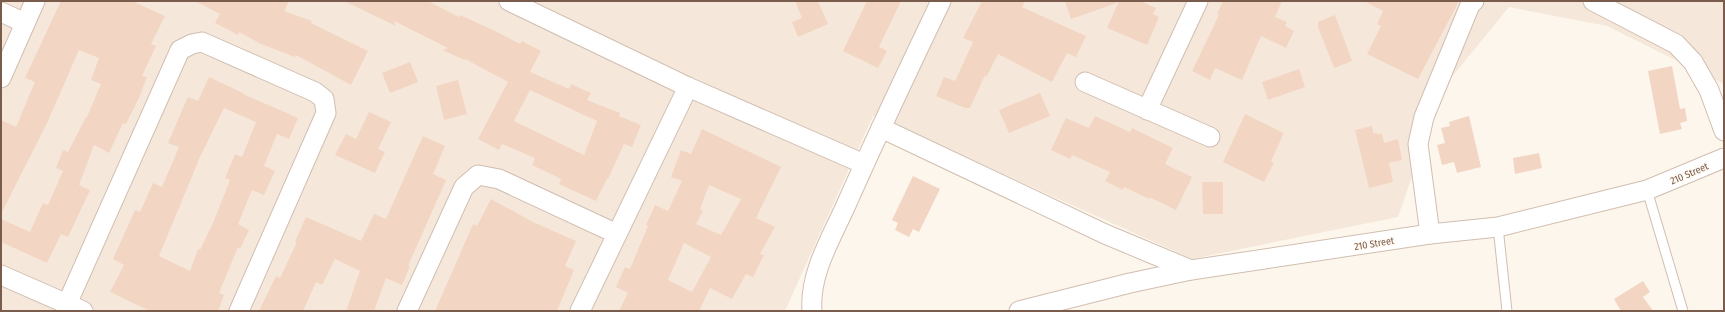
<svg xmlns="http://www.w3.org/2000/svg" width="1725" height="312" font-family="'Fira Sans Condensed',sans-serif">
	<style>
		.residential { fill: #f5e8da }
		.building { fill: #f3d5c3; fill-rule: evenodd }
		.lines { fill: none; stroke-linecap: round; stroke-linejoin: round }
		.lane-casing { stroke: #d1beb0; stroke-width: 11 }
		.street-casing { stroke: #d1beb0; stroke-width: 21 }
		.lane { stroke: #fff; stroke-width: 9 }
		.street { stroke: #fff; stroke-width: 19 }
		.labels { text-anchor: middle; stroke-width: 3; stroke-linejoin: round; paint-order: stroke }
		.street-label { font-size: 10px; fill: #7a5c4d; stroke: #fffaf3 }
	</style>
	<rect width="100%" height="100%" fill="#fdf6ec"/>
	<!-- residential -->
	<path class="residential" d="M1,1H1724V84L1607,26L1509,7L1442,89L1398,217L1192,259L873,116L785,311H1Z"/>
	<!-- building -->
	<g class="building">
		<path d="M61,1H132L165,16L151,44L156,46L142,76L147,77L139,98L126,124L123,123L109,153L94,145L79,185L90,190L68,237L61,234L47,263L1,242V219L30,232L43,203L48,205L63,171L56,168L63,150L68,152L86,117H87L101,84L91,80L99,58L79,50L47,123L1,214V120L16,127L35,82L25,78Z"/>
		<path d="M195,1H289L284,11L312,21L311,23L368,51L351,85L296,55L295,57L261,44L239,32L238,35L215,23L220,14Z"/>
		<path d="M344,1H428L459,17L460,15L495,31L520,44L522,41L541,51L530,72L569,89L571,84L591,93L587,100L620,113L619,116L641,125L632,147L624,144L608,179H607L596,201L559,184L561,179L532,165L535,158L502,144L499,150L478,139L508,82L465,59V60L442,50L448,48L394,21L396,26ZM530,90L597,121L584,155L514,121Z"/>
		<path d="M795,1H818L828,24L798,37L792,22L802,18Z"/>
		<path d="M867,1H901L879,47L887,51L878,68L843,51Z"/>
		<path d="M982,1H1025L1022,7L1086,36L1076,57L1067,53L1052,82L998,54L986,78L985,75L970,108H965L936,96L944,77L955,81L973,42L963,38Z"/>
		<path d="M1065,1H1116L1117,3L1071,19Z"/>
		<path d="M1119,1H1140L1156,8L1153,14L1159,17L1147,45L1107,28Z"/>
		<path d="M1223,1H1282L1275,17L1287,22L1285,26L1294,31L1286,48L1261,36L1242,80L1215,68L1210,80L1192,71L1219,15L1217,14Z"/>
		<path d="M1364,1H1459L1418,79L1367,54L1381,26L1377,24L1383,11Z"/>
		<path d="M1335,15L1352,61L1334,68L1318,27V22Z"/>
		<path d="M410,62L418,82L390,93L382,73Z"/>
		<path d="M1672,66L1680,109L1685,108L1687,121L1680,123L1682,129L1660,134L1648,71Z"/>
		<path d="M1299,69L1305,87L1268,100L1262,82Z"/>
		<path d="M209,77L243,93V94L298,118L289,139L277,134L264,166L275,171L264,195L252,190L238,224L249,230L240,249L238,247L219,293L224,295L218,311H150L110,292L124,265L113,259L135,210L140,212L153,183L162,187L179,147L168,143L180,115L188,97L198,101ZM224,108L256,122L242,157L235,154L225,178L230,180L213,223L200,250L198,249L190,271L159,256L200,157Z"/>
		<path d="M458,80L467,114L444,120L436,86Z"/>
		<path d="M1040,93L1050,116L1009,133L999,110Z"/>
		<path d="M369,112L391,122L378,149L385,152L375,173L335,155L346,134L356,139Z"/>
		<path d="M1245,114L1284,133L1271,161L1274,163L1264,182L1223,162Z"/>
		<path d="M1095,116L1130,132L1132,128L1173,148L1165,164L1192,177L1176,210L1149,197V199L1124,187L1123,190L1105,181L1110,172L1072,155L1070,159L1051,150L1066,118L1089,128Z"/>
		<path d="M1469,116L1481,167L1457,173L1454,162L1442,165L1437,145L1445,143L1441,128L1450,126L1449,122Z"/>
		<path d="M1372,126L1373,133L1382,134L1384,143L1398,139L1402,160L1389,163L1393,182L1369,188L1355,130Z"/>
		<path d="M702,129L781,167L756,218L775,227L760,254L764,255L753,277L746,274L732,299L710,288L699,311H619L628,293L616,287L625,267L630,269L648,226L646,225L655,205L668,211L682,181L671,177L681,150L691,154ZM709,185L741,199L721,235L696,224L703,211L700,209ZM684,243L711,257L692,292L668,280Z"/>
		<path d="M423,136L445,146L433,174L446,180L408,266H410L402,285L386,278L374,311H346L360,271L335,259L322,285L316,282L303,311H259L276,276L280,278L297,242H295L306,217L361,241L374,214L386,219Z"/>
		<path d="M1539,153L1542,168L1515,174L1513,158Z"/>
		<path d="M913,176L940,189L919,232L913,229L909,237L895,230L898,223L892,220Z"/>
		<path d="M1202,182H1223V214H1203Z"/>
		<path d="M491,199L533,222L576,241L565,266L574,270L557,311H435L473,224L477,226Z"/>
		<path d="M1643,281L1650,292L1643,297L1653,311H1621L1614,299Z"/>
	</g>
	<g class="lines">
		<!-- lane casing -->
		<g class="lane-casing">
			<g id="lane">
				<path d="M1647,190L1683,311"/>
				<path d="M1498,227L1507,311"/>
			</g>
		</g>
		<!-- street casing -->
		<g class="street-casing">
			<g id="street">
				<path d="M509,1L688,87L864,164"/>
				<path d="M1593,1L1676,44L1693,62L1709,90L1724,131"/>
				<path d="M1,12L25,23"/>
				<path d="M1,78L35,1"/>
				<path d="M1085,82L1210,137"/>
				<path d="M1147,110L1198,1"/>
				<path d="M881,128L1105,234L1191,270"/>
				<path d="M1430,234L1418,144L1424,117L1470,5L1474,1"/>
				<path d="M1,275L83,311"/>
				<path d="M67,304L180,50L192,44L202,42L315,92L324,99L326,113L239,311"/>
				<path d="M407,311L464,187L478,175L499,179L617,234"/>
				<path d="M580,311L688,87"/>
				<path d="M812,311C809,273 832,237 847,203C877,135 909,68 941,1"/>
				<path d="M1019,311L1130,283L1191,270L1430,234L1498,227L1647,190L1724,158"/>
			</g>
		</g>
		<!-- lane -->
		<use href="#lane" class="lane"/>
		<!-- street -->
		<use href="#street" class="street"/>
	</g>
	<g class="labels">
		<!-- street labels -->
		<g class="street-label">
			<text transform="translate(1689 173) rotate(-23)" y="4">210 Street</text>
			<text transform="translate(1374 243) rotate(-9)" y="4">210 Street</text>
		</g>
	</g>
	<!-- border -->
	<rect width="1725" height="312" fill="none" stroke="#7a5c4d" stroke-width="4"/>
</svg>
